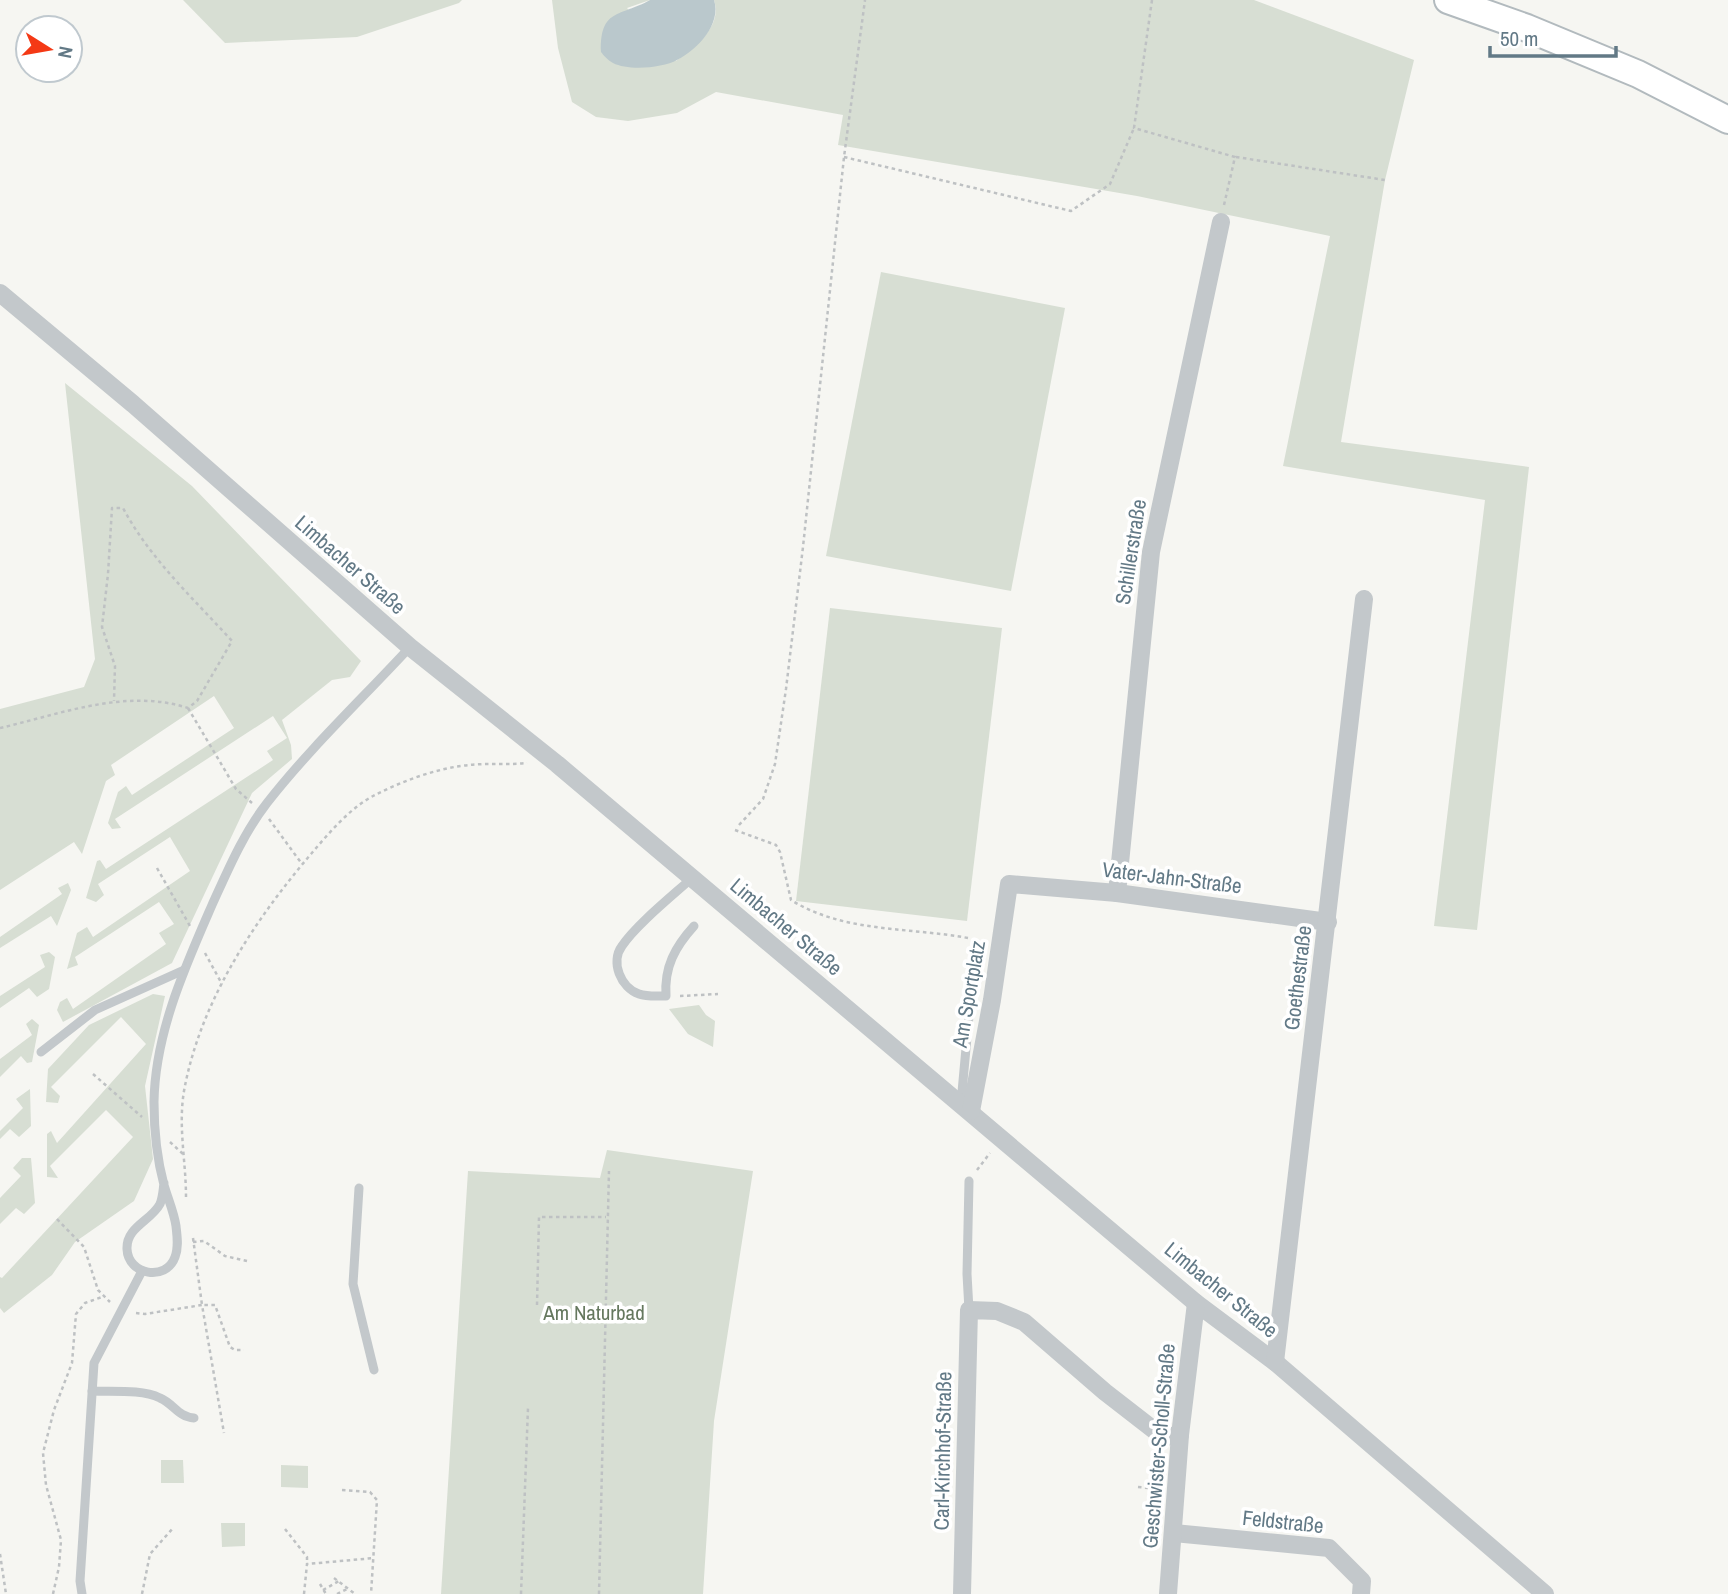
<svg xmlns="http://www.w3.org/2000/svg" width="1728" height="1594" font-family="'Archivo Narrow',sans-serif">
	<style>
		.green { fill: #d7ded3 }
		.water { fill: #bac8cc }
		.lines { fill: none; stroke-linecap: round; stroke-linejoin: round }
		.secondary-casing { stroke: #b2babe; stroke-width: 30 }
		.path { stroke: #bec1c3; stroke-width: 2.5; stroke-dasharray: 3.5 3.5; stroke-linecap: butt }
		.service { stroke: #c3c8cb; stroke-width: 9 }
		.minor { stroke: #c3c8cb; stroke-width: 18 }
		.secondary { stroke: #fff; stroke-width: 26 }
		.labels { text-anchor: middle; stroke-width: 7; stroke-linejoin: round; paint-order: stroke }
		.street-label { font-size: 21px; fill: #627986; stroke: #fff }
		.park-label { font-size: 21px; fill: #65785e; stroke: #fff }
	</style>
	<rect width="100%" height="100%" fill="#f6f6f2"/>
	<!-- green -->
	<g class="green">
		<path d="M183,0H462L459,3L357,37L225,43Z"/>
		<path d="M552,0H650L627,8L676,61C695,46 723,27 714,0H1254L1414,60L1385,180L1341,442L1529,467L1477,930L1434,926L1485,500L1283,466L1330,236L1137,196L838,145L843,115L716,92L677,113L628,121L596,117L572,102L558,48Z"/>
		<path d="M881,272L1065,308L1011,591L826,556Z"/>
		<path d="M65,383L192,486L361,661L350,677L332,680L282,720L291,745L292,759L252,793L172,963L63,1022L57,1010L60,1002L67,998L73,1009L166,944L159,933L174,924L159,902L75,957L78,965L67,969L77,933L87,927L93,937L190,871L170,837L98,884L104,895L96,902L86,898L97,861L100,860L106,869L273,760L267,751L287,738L273,716L115,819L121,828L112,829L108,823L118,792L126,786L132,795L234,728L214,696L111,765L115,775L106,781L82,854L74,842L0,890V709L84,687L95,659Z"/>
		<path d="M830,608L1002,628L967,921L796,901Z"/>
		<path d="M68,883L71,890L57,926L51,916L0,948V937L62,894L58,888Z"/>
		<path d="M49,952L55,957L49,989L37,997L29,988L0,1008V996L45,967L40,955Z"/>
		<path d="M153,994L165,996L145,1086L153,1159L134,1201L75,1242L52,1275L4,1313L0,1308V1277L2,1278L133,1137L106,1110L50,1166L58,1178L47,1177V1134L51,1131L57,1143L146,1044L121,1017L51,1087L60,1096L58,1103L46,1102L48,1069L89,1025Z"/>
		<path d="M699,1005L706,1015L715,1021L713,1047L688,1034L669,1009Z"/>
		<path d="M32,1019L39,1025L32,1062L27,1063L21,1056L0,1077V1059L32,1035L26,1024Z"/>
		<path d="M30,1089L31,1126L19,1137L10,1129L0,1139V1131L23,1108L16,1099Z"/>
		<path d="M607,1150L753,1171L714,1421L703,1594H441L468,1171L600,1178Z"/>
		<path d="M22,1158H31L35,1203L24,1214L16,1208L0,1224V1198L21,1176L13,1168Z"/>
		<path d="M161,1460H183L184,1483H161Z"/>
		<path d="M281,1465L308,1466V1488L281,1487Z"/>
		<path d="M221,1523H245V1546L222,1547Z"/>
	</g>
	<!-- water -->
	<path class="water" d="M650,0H714C722,24 697,50 677,60C663,68 628,71 613,63C609,61 604,56 601,52C600,8 620,17 650,0Z"/>
	<g class="lines">
		<!-- secondary casing -->
		<g class="secondary-casing">
			<path id="secondary" d="M1448,0L1527,28L1638,74L1728,120"/>
		</g>
		<!-- path -->
		<g class="path">
			<path d="M1152,0L1134,128L1235,157L1224,205"/>
			<path d="M844,157L1071,211L1110,184L1134,128"/>
			<path d="M1236,157L1385,180"/>
			<path d="M188,708L236,789L252,803"/>
			<path d="M0,728C61,714 126,688 188,708L197,701L232,641C194,599 150,559 123,508H112L108,574L102,627L115,666L114,701"/>
			<path d="M269,819L302,864"/>
			<path d="M739,825L763,799L775,764L786,689L803,547L844,157L865,0"/>
			<path d="M735,830L776,845L780,852L791,900C844,933 909,927 968,938"/>
			<path d="M157,868L190,926"/>
			<path d="M205,953L222,984"/>
			<path d="M680,996L718,994"/>
			<path d="M93,1074L142,1117"/>
			<path d="M170,1142L183,1154"/>
			<path d="M977,1170L990,1153"/>
			<path d="M186,1197C186,1161 178,1127 184,1091C200,1002 254,921 311,854C329,833 349,809 373,796C402,781 437,768 469,765C488,763 509,765 527,763"/>
			<path d="M57,1219L84,1247L98,1290L110,1302"/>
			<path d="M193,1238L202,1305H215L230,1347L235,1350H244"/>
			<path d="M193,1242L204,1241L225,1256L247,1261"/>
			<path d="M537,1305L539,1217H606"/>
			<path d="M136,1313L145,1314L202,1305L224,1433"/>
			<path d="M1138,1487L1159,1489"/>
			<path d="M342,1490L370,1492L377,1500L371,1594"/>
			<path d="M285,1529L307,1557V1564"/>
			<path d="M0,1554L6,1594"/>
			<path d="M334,1578L355,1594"/>
			<path d="M320,1584L326,1594"/>
			<path d="M323,1590L339,1581"/>
			<path d="M53,1594L59,1567L61,1540L46,1485L43,1453L54,1410L72,1363L76,1314L85,1303L102,1297"/>
			<path d="M142,1594L150,1554L174,1527"/>
			<path d="M304,1594L307,1564L374,1558"/>
			<path d="M337,1594L347,1589"/>
			<path d="M521,1594L528,1408"/>
			<path d="M599,1594L609,1171"/>
		</g>
		<!-- service -->
		<g class="service">
			<path d="M692,878C672,896 636,925 622,946C610,962 621,988 639,994C647,997 657,996 666,996C664,967 675,947 694,926"/>
			<path d="M41,1052L95,1010L184,970"/>
			<path d="M961,1103L975,950"/>
			<path d="M164,1183C163,1190 163,1197 160,1204C151,1221 126,1227 127,1249C128,1275 166,1282 175,1257C179,1247 177,1236 176,1226C174,1212 168,1199 164,1185C157,1159 154,1128 154,1102C155,1033 185,967 212,905C228,870 243,834 267,803C310,748 362,699 410,647"/>
			<path d="M359,1188L353,1284L374,1370"/>
			<path d="M969,1310L967,1274L969,1181"/>
			<path d="M92,1391C113,1392 141,1389 160,1398C174,1404 178,1417 194,1418"/>
			<path d="M82,1594L80,1581L94,1363L142,1271"/>
		</g>
		<!-- minor -->
		<g class="minor">
			<path d="M0,293L133,404L410,647L557,764L1196,1303L1275,1362L1545,1594"/>
			<path d="M1117,893L1151,552L1221,222"/>
			<path d="M971,1111L992,1000L1009,884L1117,893L1328,922"/>
			<path d="M1275,1362L1364,599"/>
			<path d="M1174,1533L1329,1548L1362,1581L1361,1594"/>
			<path d="M962,1594L969,1310L997,1311L1024,1322L1105,1392L1163,1437L1180,1435"/>
			<path d="M1168,1594L1180,1435L1196,1303"/>
		</g>
		<!-- secondary -->
		<use href="#secondary" class="secondary"/>
	</g>
	<g class="labels">
		<!-- street labels -->
		<g class="street-label">
			<text transform="translate(1131 552) rotate(-81)" y="7">Schillerstraße</text>
			<text transform="translate(350 565) rotate(41)" y="7">Limbacher Straße</text>
			<text transform="translate(1172 878) rotate(7)" y="7">Vater-Jahn-Straße</text>
			<text transform="translate(786 927) rotate(40)" y="7">Limbacher Straße</text>
			<text transform="translate(1298 978) rotate(-83)" y="7">Goethestraße</text>
			<text transform="translate(969 994) rotate(-80)" y="7">Am Sportplatz</text>
			<text transform="translate(1221 1290) rotate(39)" y="7">Limbacher Straße</text>
			<text transform="translate(1159 1446) rotate(-85)" y="7">Geschwister-Scholl-Straße</text>
			<text transform="translate(943 1451) rotate(-89)" y="7">Carl-Kirchhof-Straße</text>
			<text transform="translate(1283 1522) rotate(6)" y="7">Feldstraße</text>
		</g>
		<!-- park labels -->
		<g class="park-label">
			<text x="594" y="1320">Am Naturbad</text>
		</g>
	</g>
	<!-- north arrow -->
	<g transform="translate(49 49) rotate(101)"><circle r="33" fill="#ffffff" stroke="#c0c9cf" stroke-width="2"/>
	<path d="M0-5L12 26L0 18L-12 26Z" fill="#f43915"/>
	<text y="-10" font-size="19" font-weight="bold" text-anchor="middle" fill="#627986">N</text>
	</g>
	<!-- scale -->
	<path d="M1490 46v10h126v-10" fill="none" stroke="#627986" stroke-width="3.5"/>
	<text x="1500" y="46" font-size="21" fill="#627986" stroke="#ffffff" stroke-width="5" paint-order="stroke">50 m</text>
</svg>
